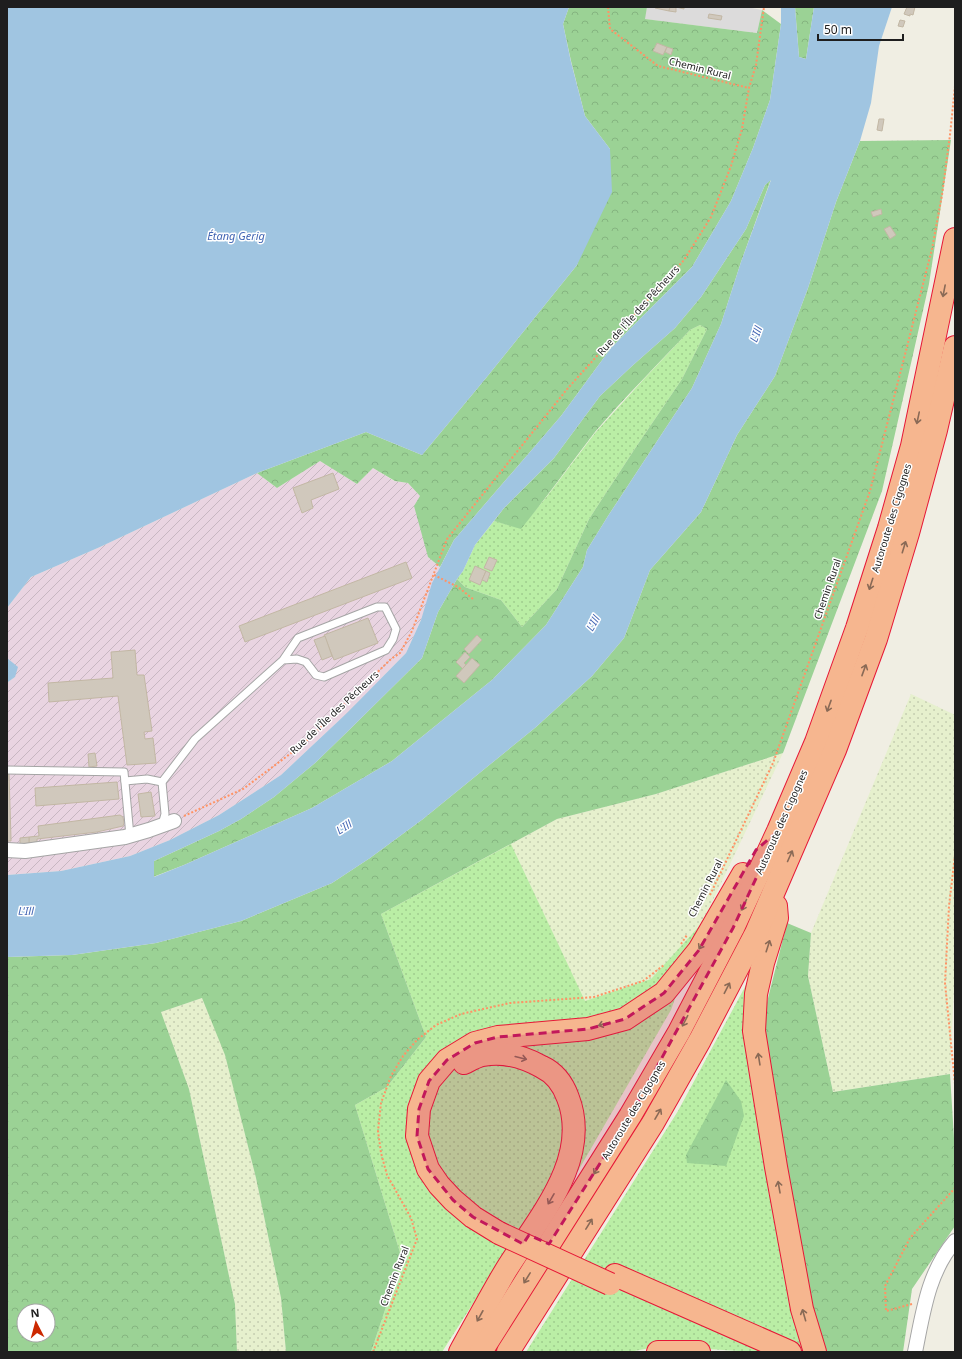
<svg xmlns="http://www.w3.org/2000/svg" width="962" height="1359" font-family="'Noto Sans',sans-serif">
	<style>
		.residential { fill: #dcdbdb }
		.industrial { fill: url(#industrial-furrows) }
		.farmland { fill: url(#farmland-dots) }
		.grass { fill: url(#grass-dots) }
		.forest { fill: url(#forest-crowns); fill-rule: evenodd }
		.water { fill: #a0c5e1; fill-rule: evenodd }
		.building { fill: #d0c8bc; stroke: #c2b7a4 }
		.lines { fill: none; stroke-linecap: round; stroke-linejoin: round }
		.service-casing { stroke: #a5a5a5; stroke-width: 9 }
		.minor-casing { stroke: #a5a5a5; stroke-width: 16 }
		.trunk-casing { stroke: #e61736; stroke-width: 24 }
		.path { stroke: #ff9365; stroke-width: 2; stroke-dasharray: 2 2; stroke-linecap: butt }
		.service { stroke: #fff; stroke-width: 7 }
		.minor { stroke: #fff; stroke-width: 14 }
		.trunk { stroke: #f6b68f; stroke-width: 22 }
		.trunk-bridge-casing { stroke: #e61736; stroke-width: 24; stroke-linecap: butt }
		.trunk-bridge { stroke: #f6b68f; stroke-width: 22 }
		.oneway { stroke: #8a6a56 }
		.marked { fill: #c2185b; fill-opacity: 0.2; stroke: #c2185b; stroke-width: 3; stroke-dasharray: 8 5; stroke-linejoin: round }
		.labels { text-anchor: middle; stroke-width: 3; stroke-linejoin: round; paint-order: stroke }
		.street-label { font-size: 10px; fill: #1e1e1e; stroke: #fff }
		.water-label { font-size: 11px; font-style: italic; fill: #4366b4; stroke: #fff }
	</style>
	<defs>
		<pattern id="industrial-furrows" width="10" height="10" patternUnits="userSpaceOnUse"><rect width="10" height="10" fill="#e9d4e1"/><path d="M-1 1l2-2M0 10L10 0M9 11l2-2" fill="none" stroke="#c7b6c1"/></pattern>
		<pattern id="farmland-dots" width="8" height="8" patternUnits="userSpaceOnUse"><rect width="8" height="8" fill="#e6f0cd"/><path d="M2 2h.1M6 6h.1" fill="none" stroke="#c5cdb0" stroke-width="1.8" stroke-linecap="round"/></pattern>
		<pattern id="grass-dots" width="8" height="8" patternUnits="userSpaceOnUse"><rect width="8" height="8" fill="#baeea5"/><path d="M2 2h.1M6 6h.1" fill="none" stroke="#9fcc8e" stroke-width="1.8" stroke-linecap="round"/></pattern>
		<pattern id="forest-crowns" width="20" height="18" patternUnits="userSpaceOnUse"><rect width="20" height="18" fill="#9bd295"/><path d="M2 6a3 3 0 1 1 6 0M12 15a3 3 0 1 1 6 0" fill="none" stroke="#85b480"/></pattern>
	</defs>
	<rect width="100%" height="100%" fill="#f0eee3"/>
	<!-- residential -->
	<path class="residential" d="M647,7H747L762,10L757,33L644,19Z"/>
	<!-- industrial -->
	<path class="industrial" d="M320,461L357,484L373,468L394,481L408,483L420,496L428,557L440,567L421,620L406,653L348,712L281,775L219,815L170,840L130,856L61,871L7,875V685L8,682L15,677L11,662L7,658V608L31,577L100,547L257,473L277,488Z"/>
	<!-- farmland -->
	<g class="farmland">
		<path d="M911,694L955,715V965L950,1074L833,1092L808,976L811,933Z"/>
		<path d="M783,753L702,923L651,979L585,1002L511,844L557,819L656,794Z"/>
		<path d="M202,998L225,1054L256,1178L281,1298L286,1352H237L235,1304L189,1089L161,1012Z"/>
	</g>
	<!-- grass -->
	<g class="grass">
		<path d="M700,325L707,329L682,379L634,450L589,519L557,589L522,627L501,600L465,587L457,579L463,571L475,545L494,521L521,528L548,495L595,433L643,380L690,330Z"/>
		<path d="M511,844L585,1001L651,979L702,923L671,1010L578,1171L488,1280L442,1352H371L402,1259L355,1105L387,1087L426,1037L381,914Z"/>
		<path d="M753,972L808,1352H754L661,1346L629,1352H526L678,1111Z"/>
	</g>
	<!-- forest -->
	<g class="forest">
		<path d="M569,7H647L645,19L757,33L762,10L781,24L770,100L753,148L731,201L692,267L611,348L561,416L454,540L440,567L428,557L414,506L420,496L408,483L395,481L373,468L357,484L320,461L277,488L257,473L366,432L422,455L486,378L577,265L610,149L585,116L571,61L563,24Z"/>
		<path d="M795,7H814L806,59L799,57Z"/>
		<path d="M951,140L929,284L882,491L783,753L656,794L557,819L381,914L426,1037L387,1087L355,1105L402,1259L371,1352H286L281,1298L256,1178L225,1055L202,998L161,1012L189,1089L235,1304L237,1352H7V957L72,955L156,943L241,921L332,883L370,858L423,819L536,727L592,676L624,638L650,570L701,512L737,435L775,376L808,288L836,202L860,141ZM24,1311H48V1335H24Z"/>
		<path d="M771,179L741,262L721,324L692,388L608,516L587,550L583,567L546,625L492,680L392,761L312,808L184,865L153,877L154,861L219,831L241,819L274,797L315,763L346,733L422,658L438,612L457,579L465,587L501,600L522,627L557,589L589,519L634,450L682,379L707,329L700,325L690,330C658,364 625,397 595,432C570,464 547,497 521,529L494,521L504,508L554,458L600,396L632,366L675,328L701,297L746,229L765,185Z"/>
		<path d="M787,923L811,933L808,976L833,1092L950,1074L955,1154V1226L912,1289L903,1352H827L802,1276L762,1022Z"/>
		<path d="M726,1080L741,1101L744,1116L726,1166L687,1163L686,1155Z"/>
	</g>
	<!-- water -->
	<g class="water">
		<path d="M7,7H569L563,24L571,62L585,116L610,149L612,192L577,265L486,378L422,455L366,432L257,473L100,547L31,577L7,608Z"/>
		<path d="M781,7H795L799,57L806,59L814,7H892L879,46L871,103L860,141L836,202L808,288L775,376L737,435L701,512L650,570L624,638L592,676L536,727L423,819L370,858L332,883L241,921L156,943L72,955L7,957V875L61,871L130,856L170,840L219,815L281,775L348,712L406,653L421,620L432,583L454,540L561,416L611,348L692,267L731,201L753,148L770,100L781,24ZM771,180L741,262L721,324L692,388L608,516L587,550L583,567L546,625L492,680L392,761L312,808L184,865L154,877V861L219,831L241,819L274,797L315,763L346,733L422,658L438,612L457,579L463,571L475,545L504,508L554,458L600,396L632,366L675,328L701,297L746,229L765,185Z"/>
		<path d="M7,658L18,667L15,677L8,682L7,681Z"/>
	</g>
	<!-- building -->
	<g class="building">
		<path d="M655,7H670L669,11L655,8Z"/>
		<path d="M670,7H684V9L676,7V12L669,11Z"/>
		<path d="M907,7H915L913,15L910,14V16L904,14Z"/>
		<path d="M709,14L722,16L721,20L708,18Z"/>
		<path d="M900,20L905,21L903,27L898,26Z"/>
		<path d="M657,43L667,47L663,55L653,51Z"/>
		<path d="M667,47L673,49L671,55L665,52Z"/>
		<path d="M879,119H884L882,131L877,130Z"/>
		<path d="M881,209L882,214L873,217L871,212Z"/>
		<path d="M890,226L896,235L890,239L884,229Z"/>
		<path d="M333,473L339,489L311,500L313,508L302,513L293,488Z"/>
		<path d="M489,557L497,560L492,571L484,568Z"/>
		<path d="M406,562L412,578L245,642L239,626Z"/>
		<path d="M475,566L486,571L480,585L469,580Z"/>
		<path d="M486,571L490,573L487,582L482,580Z"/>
		<path d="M368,618L378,643L334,660L324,635Z"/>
		<path d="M477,635L482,640L469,654L464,649Z"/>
		<path d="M325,636L332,656L322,660L314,640Z"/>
		<path d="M135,650L137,675H144L152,731L144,732L145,739L153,738L156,763L127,765L118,696L49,702L48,683L113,678L111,652Z"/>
		<path d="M465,652L470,657L464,663L466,665L463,669L456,662Z"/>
		<path d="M472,658L480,665L464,683L456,676Z"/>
		<path d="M95,753L97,766L89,767L88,754Z"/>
		<path d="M9,774L11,839V841H7V775Z"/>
		<path d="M117,782L119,799L36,806L35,788Z"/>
		<path d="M151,792L155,816L141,817L138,794Z"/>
		<path d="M120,815L123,817L124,823L123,826L97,832L37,839V842L29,843V837L39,836L38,826Z"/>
		<path d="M29,837V843L20,844V838Z"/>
	</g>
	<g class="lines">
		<!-- service casing -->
		<g class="service-casing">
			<g id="service">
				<path d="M7,770L124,772L130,836"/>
				<path d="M125,781L147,779L162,782"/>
				<path d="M162,825L165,814L162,782L195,739L283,660L297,659L306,662L316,675L324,677L386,650L393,639L396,629L385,607H377L298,638L283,660"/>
			</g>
		</g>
		<!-- minor casing -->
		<g class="minor-casing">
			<g id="minor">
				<path d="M7,850L25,851L125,837L149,830L174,821"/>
				<path d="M915,1352C923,1313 928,1272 955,1241"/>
			</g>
		</g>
		<!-- trunk casing -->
		<g class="trunk-casing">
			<g id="trunk">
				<path d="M776,906L777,918L763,963L756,994L754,1031L776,1167L802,1309L815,1352"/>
				<path d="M499,1233L473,1217L453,1200L439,1185L428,1169L417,1136L419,1109L429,1081L447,1060L475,1043L498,1037L588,1029L625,1019L664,993L699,950L743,874"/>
				<path d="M615,1275L790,1352"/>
				<path d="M460,1352C475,1325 490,1297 506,1270C536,1221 592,1160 568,1098C563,1084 555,1073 542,1067C524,1057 504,1051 483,1055C477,1056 470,1060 464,1063"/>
				<path d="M481,1352L630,1116L679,1032L733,928L778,831L816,742L857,628L889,528L912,446L955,239"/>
				<path d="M508,1352L653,1123L700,1040L756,933L835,750L876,639L908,533L936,430L955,347"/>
				<path d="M658,1352H699"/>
			</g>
		</g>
		<!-- path -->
		<g class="path">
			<path d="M608,7L610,29L658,66L749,88"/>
			<path d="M434,575L458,587L473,599"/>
			<path d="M184,816L243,789L302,745L391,659L400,653L412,631L447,539L568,388L684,260L711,217L731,166L742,129L749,88L756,65L764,7"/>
			<path d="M955,855L949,906L945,983L955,1084"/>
			<path d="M710,895L773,763L870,491L932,249L942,195L950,135L955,86"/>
			<path d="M681,944L687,935"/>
			<path d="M912,1304L886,1311L885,1286L910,1238L955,1188"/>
			<path d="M373,1352L417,1239L411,1218L387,1175L381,1153L378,1131L381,1103L391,1076L403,1056L417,1040L436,1025L461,1014L510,1003L594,997L643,981L664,965"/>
		</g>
		<!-- service -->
		<use href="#service" class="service"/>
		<!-- minor -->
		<use href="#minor" class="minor"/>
		<!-- trunk -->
		<use href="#trunk" class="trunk"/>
		<!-- trunk-bridge casing -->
		<g class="trunk-bridge-casing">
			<path id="trunk-bridge" d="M499,1233L610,1284"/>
		</g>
		<!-- trunk-bridge -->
		<use href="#trunk-bridge" class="trunk-bridge"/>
	</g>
	<!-- one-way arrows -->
	<defs><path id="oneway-shaft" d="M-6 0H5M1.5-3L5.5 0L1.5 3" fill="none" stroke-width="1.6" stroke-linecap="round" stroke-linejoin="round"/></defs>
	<g class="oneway">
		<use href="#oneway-shaft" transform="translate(944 291) rotate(101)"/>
		<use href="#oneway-shaft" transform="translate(918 418) rotate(102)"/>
		<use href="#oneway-shaft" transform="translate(904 547) rotate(-73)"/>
		<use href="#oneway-shaft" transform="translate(871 584) rotate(108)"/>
		<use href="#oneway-shaft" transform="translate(864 670) rotate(-70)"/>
		<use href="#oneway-shaft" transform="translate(829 706) rotate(110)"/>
		<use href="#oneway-shaft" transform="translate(790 856) rotate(-66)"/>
		<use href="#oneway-shaft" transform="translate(744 905) rotate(115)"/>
		<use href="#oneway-shaft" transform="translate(702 944) rotate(121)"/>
		<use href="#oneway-shaft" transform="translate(768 946) rotate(-72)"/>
		<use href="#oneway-shaft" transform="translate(727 988) rotate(-63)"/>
		<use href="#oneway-shaft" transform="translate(685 1021) rotate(117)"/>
		<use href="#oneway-shaft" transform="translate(604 1024) rotate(164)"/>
		<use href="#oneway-shaft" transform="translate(521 1058) rotate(14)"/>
		<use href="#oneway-shaft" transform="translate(759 1059) rotate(-99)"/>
		<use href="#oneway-shaft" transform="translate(658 1114) rotate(-60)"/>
		<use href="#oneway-shaft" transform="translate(597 1169) rotate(122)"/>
		<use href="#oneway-shaft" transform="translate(779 1187) rotate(-100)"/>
		<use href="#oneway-shaft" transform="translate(551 1199) rotate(120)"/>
		<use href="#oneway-shaft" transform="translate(589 1224) rotate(-58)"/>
		<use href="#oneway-shaft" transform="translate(527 1278) rotate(122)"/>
		<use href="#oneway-shaft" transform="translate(804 1315) rotate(-106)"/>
		<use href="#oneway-shaft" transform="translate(480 1316) rotate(119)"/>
	</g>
	<!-- marked area -->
	<path class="marked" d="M778,831L733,928L630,1116L549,1244L529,1235L523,1244L473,1217L453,1200L428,1169L417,1136L419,1109L429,1081L447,1060L475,1043L498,1037L588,1029L625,1019L664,993L699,950L756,850Z"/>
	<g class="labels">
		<!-- street labels -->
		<g class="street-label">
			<text transform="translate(700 68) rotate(14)" y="4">Chemin Rural</text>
			<text transform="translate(638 310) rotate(-48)" y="4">Rue de l'Île des Pêcheurs</text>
			<text transform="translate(891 518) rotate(-73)" y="4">Autoroute des Cigognes</text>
			<text transform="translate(827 589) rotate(-71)" y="4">Chemin Rural</text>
			<text transform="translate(334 712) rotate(-43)" y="4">Rue de l'Île des Pêcheurs</text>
			<text transform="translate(781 822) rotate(-66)" y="4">Autoroute des Cigognes</text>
			<text transform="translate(705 888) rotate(-63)" y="4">Chemin Rural</text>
			<text transform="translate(633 1110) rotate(-59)" y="4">Autoroute des Cigognes</text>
			<text transform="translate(394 1276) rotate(-69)" y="4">Chemin Rural</text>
		</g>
		<!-- water labels -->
		<g class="water-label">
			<text x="236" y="240">Étang Gerig</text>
			<text transform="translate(756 334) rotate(-69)" y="4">L'Ill</text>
			<text transform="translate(593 623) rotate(-60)" y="4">L'Ill</text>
			<text transform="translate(344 827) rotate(-32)" y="4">L'Ill</text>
			<text transform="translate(26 911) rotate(1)" y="4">L'Ill</text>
		</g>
	</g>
	<!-- border -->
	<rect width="962" height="1359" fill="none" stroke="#1e1e1e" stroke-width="16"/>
	<!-- north arrow -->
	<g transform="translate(36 1323) rotate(354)"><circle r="19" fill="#ffffff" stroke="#a5a5a5"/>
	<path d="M0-3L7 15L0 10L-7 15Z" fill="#cc2800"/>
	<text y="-6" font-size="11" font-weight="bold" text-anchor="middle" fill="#1e1e1e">N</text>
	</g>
	<!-- scale -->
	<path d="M818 34v6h85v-6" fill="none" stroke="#1e1e1e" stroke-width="2"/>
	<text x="824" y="34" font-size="12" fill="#1e1e1e" stroke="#ffffff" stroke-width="3" paint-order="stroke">50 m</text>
</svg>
